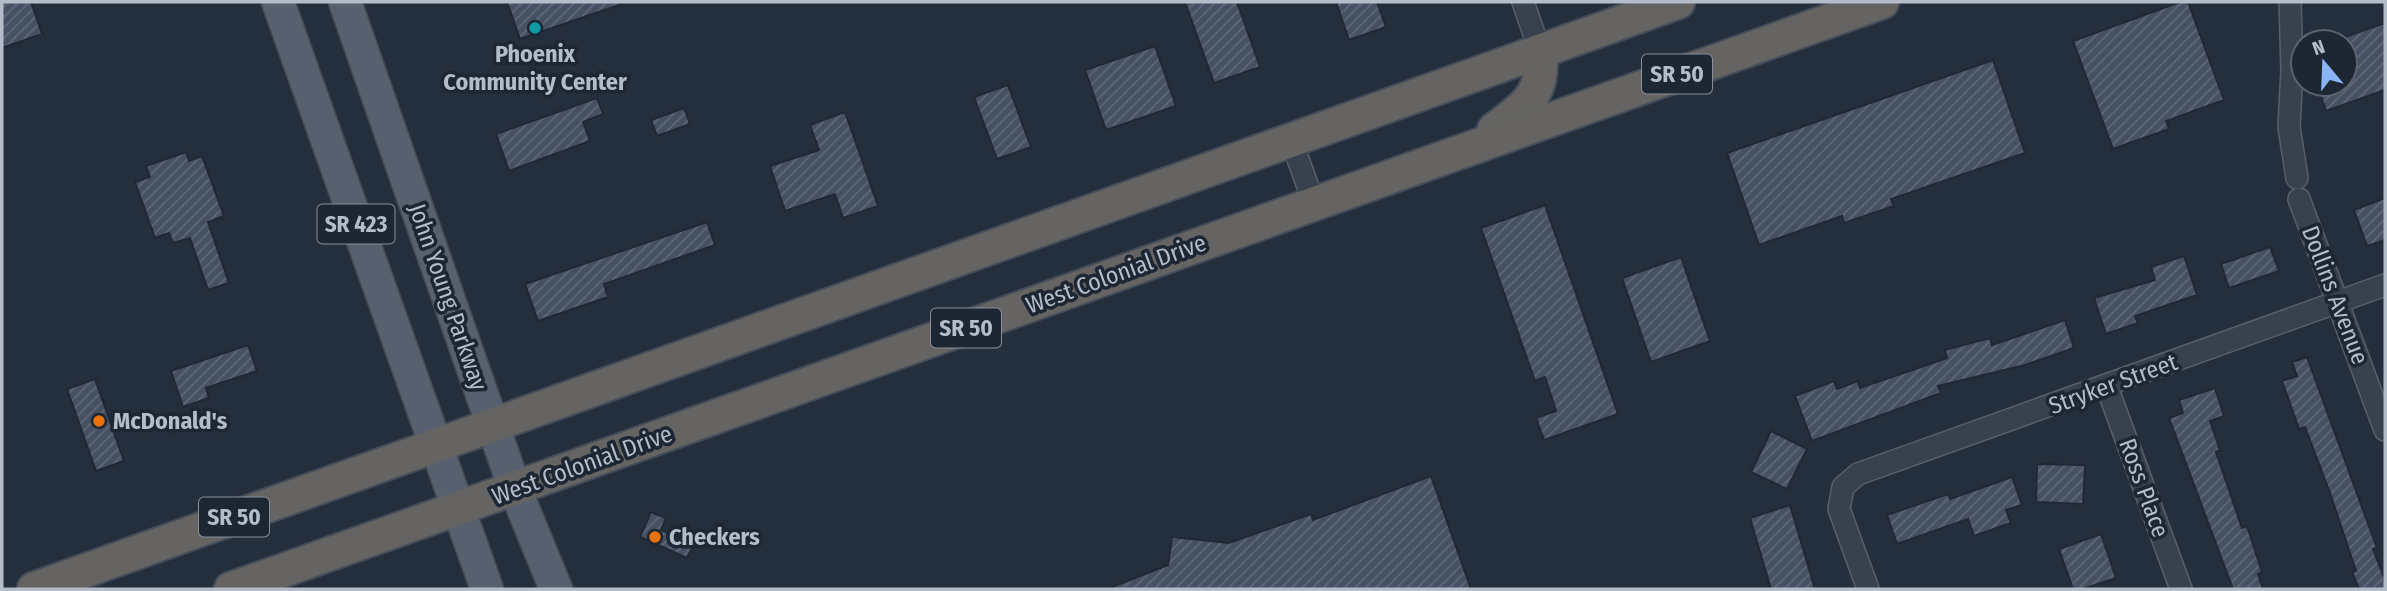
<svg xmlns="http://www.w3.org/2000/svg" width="2387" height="591" font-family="'Fira Sans Condensed',sans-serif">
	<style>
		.building { fill: url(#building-hatch); stroke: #1f2835; stroke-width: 2 }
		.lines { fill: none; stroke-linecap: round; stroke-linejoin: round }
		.minor-casing { stroke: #565f6c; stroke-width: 24 }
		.primary-casing { stroke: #414a57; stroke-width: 35 }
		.trunk-casing { stroke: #434c59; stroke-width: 37 }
		.minor { stroke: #38414e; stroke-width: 21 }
		.primary { stroke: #56606e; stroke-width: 32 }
		.trunk { stroke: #656462; stroke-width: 33 }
		.culture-dot { fill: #0f9aa8; stroke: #1d2633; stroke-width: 2.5 }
		.food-dot { fill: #e8710a; stroke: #1d2633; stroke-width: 2.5 }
		.labels { text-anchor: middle; stroke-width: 7; stroke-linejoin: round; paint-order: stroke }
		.shield { fill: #1d2633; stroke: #878f9c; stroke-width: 2 }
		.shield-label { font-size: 23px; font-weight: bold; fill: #b4bcc9 }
		.poi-label { font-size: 24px; font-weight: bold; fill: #b4bcc9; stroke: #1d2633; text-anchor: start }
		.street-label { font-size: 24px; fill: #b4bcc9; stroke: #1d2633 }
	</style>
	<defs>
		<pattern id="building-hatch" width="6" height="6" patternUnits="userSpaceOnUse" patternTransform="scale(1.75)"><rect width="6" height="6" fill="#455162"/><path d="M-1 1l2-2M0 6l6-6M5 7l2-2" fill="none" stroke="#5d6877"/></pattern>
	</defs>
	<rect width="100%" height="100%" fill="#242f3e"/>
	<!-- building -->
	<g class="building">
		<path d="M2,2H31L42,34L2,48Z"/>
		<path d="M507,2H621L622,4L520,39Z"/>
		<path d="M1185,2H1237L1260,67L1214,83Z"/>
		<path d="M1336,2H1377L1386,27L1349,40Z"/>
		<path d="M2180,2H2188L2224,100L2166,121L2169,129L2113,149L2073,41Z"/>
		<path d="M2385,23V90L2326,111L2317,84H2345V37Z"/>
		<path d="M1155,46L1176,106L1106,130L1085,70Z"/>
		<path d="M1993,60L2025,153L1891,199L1894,206L1844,223L1842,216L1759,245L1727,153Z"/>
		<path d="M1008,85L1031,147L997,159L974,97Z"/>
		<path d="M597,98L603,114L583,122L590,141L509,171L496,134Z"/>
		<path d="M684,108L690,124L657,136L651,120Z"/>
		<path d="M845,112L878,206L843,218L835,194L785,211L770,166L819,150L810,125Z"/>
		<path d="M186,152L189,161L202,156L224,216L208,222L229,283L208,290L190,238L173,243L169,233L155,238L135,182L150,177L146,166Z"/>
		<path d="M2385,198V240L2367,246L2354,210Z"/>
		<path d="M1545,205L1618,414L1544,440L1536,418L1556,411L1545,377L1535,381L1481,228Z"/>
		<path d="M707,222L715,245L604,284L608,297L538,321L525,284Z"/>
		<path d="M2270,247L2279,271L2229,288L2221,264Z"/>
		<path d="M2184,256L2197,295L2135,316L2138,323L2106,334L2094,298L2155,280L2151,267Z"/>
		<path d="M1681,257L1710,341L1651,362L1622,278Z"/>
		<path d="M2065,320L2074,348L2025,365L1938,386L1941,393L1812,441L1795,396L1834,381L1837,389L1858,381L1860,388L1947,358L1945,350L1990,338L1992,345Z"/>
		<path d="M248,345L257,371L206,388L209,398L183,407L171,371Z"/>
		<path d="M2307,357L2377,548L2373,549L2385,580V589H2359L2352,572L2356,571L2330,493L2305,427L2299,429L2282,381L2297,376L2292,362Z"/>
		<path d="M95,379L124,461L96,471L67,389Z"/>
		<path d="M2215,388L2224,416L2210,421L2220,450L2216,452L2242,528L2247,526L2262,572L2258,574L2263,589H2233L2169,418L2183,413L2179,400Z"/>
		<path d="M1771,431L1807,449L1787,489L1751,472Z"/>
		<path d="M2037,464L2085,465L2083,504L2036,502Z"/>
		<path d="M1431,476L1471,589H1107L1168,565L1172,537L1229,543L1311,514L1313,520Z"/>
		<path d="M2012,477L2022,505L2006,510L2011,523L1974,536L1968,519L1897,544L1887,515L1948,494L1950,499Z"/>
		<path d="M1790,505L1815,589H1771L1750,518Z"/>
		<path d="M651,512L666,518L661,530L694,544L687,558L640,537Z"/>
		<path d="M2101,534L2116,578L2083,589H2073L2059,549Z"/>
	</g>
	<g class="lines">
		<!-- minor casing -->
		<g class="minor-casing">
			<g id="minor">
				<path d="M1523,2L1540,51"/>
				<path d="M2290,2L2292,70L2289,127L2297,178"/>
				<path d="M1291,140L1314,203"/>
				<path d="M2299,199L2385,430"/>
				<path d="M2107,387L2181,589"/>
				<path d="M1868,589L1839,509L1843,487L1858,474L2385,285"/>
			</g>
		</g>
		<!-- primary casing -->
		<g class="primary-casing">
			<g id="primary">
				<path d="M278,2L487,589"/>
				<path d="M345,2L515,489L556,589"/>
			</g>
		</g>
		<!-- trunk casing -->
		<g class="trunk-casing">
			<g id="trunk">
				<path d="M1494,130C1526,105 1545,95 1540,51"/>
				<path d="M34,589L1678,2"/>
				<path d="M231,589L1882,2"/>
			</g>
		</g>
		<!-- minor -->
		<use href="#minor" class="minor"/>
		<!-- primary -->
		<use href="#primary" class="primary"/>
		<!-- trunk -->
		<use href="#trunk" class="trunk"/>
	</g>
	<!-- markers -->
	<circle class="culture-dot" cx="535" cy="28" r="7"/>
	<g class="food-dot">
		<circle cx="99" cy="421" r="7"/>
		<circle cx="655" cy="537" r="7"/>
	</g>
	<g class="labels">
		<!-- shield labels -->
		<g class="shield">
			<rect x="1642" y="54.5" width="70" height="39" rx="5"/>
			<rect x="317.5" y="204.5" width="77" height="39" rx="5"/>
			<rect x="931" y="308.5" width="70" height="39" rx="5"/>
			<rect x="199" y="497.5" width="70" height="39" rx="5"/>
		</g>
		<g class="shield-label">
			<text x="1677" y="82">SR 50</text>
			<text x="356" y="232">SR 423</text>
			<text x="966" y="336">SR 50</text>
			<text x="234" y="525">SR 50</text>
		</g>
		<!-- poi labels -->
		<g class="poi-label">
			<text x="535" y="62" text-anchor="middle">Phoenix<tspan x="535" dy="28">Community Center</tspan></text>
			<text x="113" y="429">McDonald's</text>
			<text x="669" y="545">Checkers</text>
		</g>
		<!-- street labels -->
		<g class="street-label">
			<text transform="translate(1116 274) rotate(-20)" y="8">West Colonial Drive</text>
			<text transform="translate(2335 295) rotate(69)" y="8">Dollins Avenue</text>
			<text transform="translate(448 297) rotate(71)" y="8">John Young Parkway</text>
			<text transform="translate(2113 384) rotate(-20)" y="8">Stryker Street</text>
			<text transform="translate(582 465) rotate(-20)" y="8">West Colonial Drive</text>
			<text transform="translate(2144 488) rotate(70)" y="8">Ross Place</text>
		</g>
	</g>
	<!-- border -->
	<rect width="2387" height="591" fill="none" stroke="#b4bcc9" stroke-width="7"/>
	<!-- north arrow -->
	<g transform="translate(2324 63) rotate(341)"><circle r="33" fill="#1d2633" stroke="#59626f" stroke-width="2"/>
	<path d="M0-5L12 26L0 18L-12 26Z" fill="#8ab4f8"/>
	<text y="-10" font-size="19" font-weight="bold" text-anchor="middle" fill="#b4bcc9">N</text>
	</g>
</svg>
